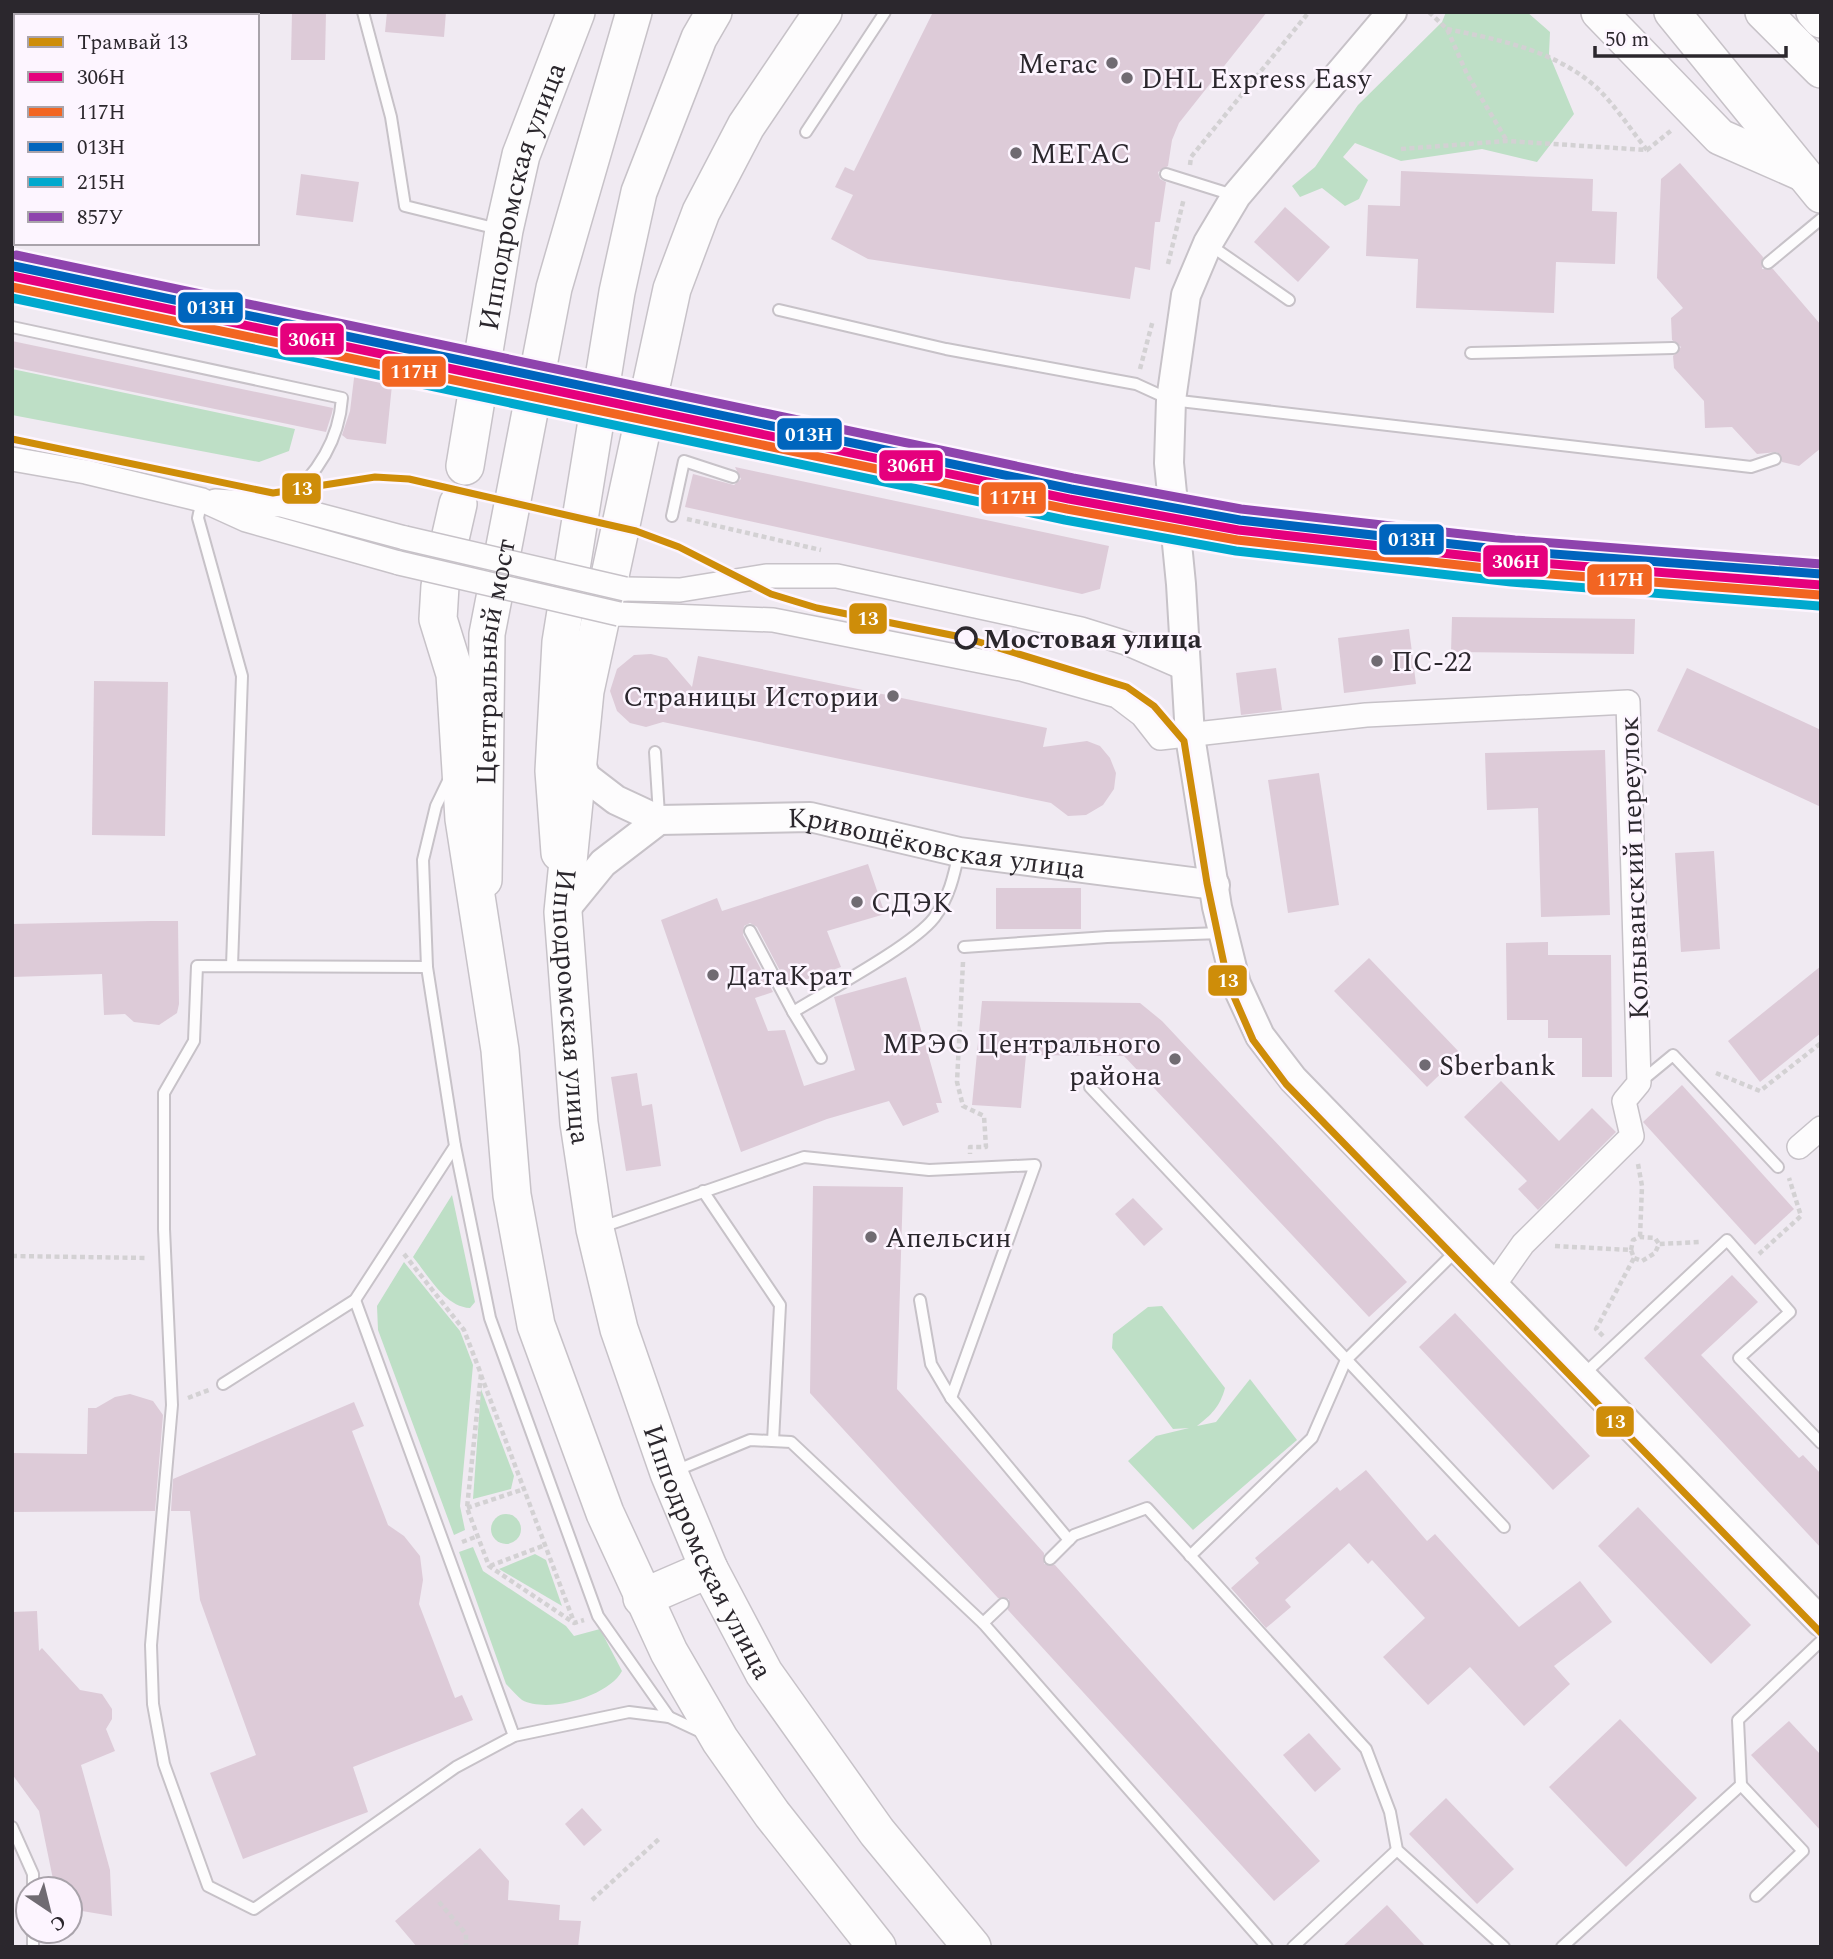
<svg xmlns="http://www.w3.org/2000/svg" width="1833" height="1959" font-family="Spectral,serif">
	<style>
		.green { fill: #bedfc6 }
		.building { fill: #ddcbd8 }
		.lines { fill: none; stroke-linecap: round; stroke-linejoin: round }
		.service-casing { stroke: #c7c2c8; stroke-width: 14 }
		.minor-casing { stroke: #c7c2c8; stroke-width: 26 }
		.tertiary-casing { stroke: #c7c2c8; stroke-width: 32 }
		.primary-casing { stroke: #c7c2c8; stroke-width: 38 }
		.trunk-casing { stroke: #c7c2c8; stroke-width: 40 }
		.path { stroke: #d3d1d3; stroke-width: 4.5; stroke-dasharray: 5 3.5; stroke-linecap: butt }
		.service { stroke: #fdfcfd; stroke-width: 10 }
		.minor { stroke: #fdfcfd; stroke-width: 23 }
		.tertiary { stroke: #fdfcfd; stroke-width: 28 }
		.primary { stroke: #fdfcfd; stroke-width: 35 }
		.trunk { stroke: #fdfcfd; stroke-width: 37 }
		.minor-bridge-casing { stroke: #c7c2c8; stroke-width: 26; stroke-linecap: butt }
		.minor-bridge { stroke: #fdfcfd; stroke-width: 23 }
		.rail-1-casing { stroke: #fdf5ff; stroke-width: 14 }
		.rail-2-casing { stroke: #fdf5ff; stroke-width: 14 }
		.rail-3-casing { stroke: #fdf5ff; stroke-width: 14 }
		.rail-4-casing { stroke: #fdf5ff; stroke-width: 14 }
		.rail-5-casing { stroke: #fdf5ff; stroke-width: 14 }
		.rail-1 { stroke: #e5007d; stroke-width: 9 }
		.rail-2 { stroke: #f26522; stroke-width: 9 }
		.rail-3 { stroke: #0065bd; stroke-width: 9 }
		.rail-4 { stroke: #00a9ce; stroke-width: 9 }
		.rail-5 { stroke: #8e44ad; stroke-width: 9 }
		.tram-1-casing { stroke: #fdf5ff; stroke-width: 12 }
		.tram-1 { stroke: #ce8d09; stroke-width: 7 }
		.poi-dot { fill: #706b72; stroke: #fdf5ff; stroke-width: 2.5 }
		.stop-dot { fill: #fdf5ff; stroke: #2b272d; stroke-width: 3.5 }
		.labels { text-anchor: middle; stroke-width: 5; stroke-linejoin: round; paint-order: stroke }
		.poi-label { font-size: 28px; fill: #2b272d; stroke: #fdf5ff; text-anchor: start }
		.street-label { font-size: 28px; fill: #2b272d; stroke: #fdf5ff }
		.stop-label { font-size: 28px; font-weight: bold; fill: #2b272d; stroke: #fdf5ff; text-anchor: start }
		.line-badge { stroke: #fdf5ff; stroke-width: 2.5 }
		.badge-label { font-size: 19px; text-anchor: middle; font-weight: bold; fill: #fff }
	</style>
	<rect width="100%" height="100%" fill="#f0eaf2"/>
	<!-- green -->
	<g class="green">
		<path d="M1446,12H1527L1550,32L1549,54L1574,114L1537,162L1482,149L1401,161L1355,143L1343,157L1368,180L1359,199L1345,206L1322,188L1300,197L1292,186L1315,167L1358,105L1442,22Z"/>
		<path d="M12,369L36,374L295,429L289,451L259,462L12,415Z"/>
		<path d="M452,1195L475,1302L470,1308C445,1307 428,1275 413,1257Z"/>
		<path d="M404,1262L460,1331L473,1365L460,1506L465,1530L454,1535L378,1330L377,1306Z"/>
		<path d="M1162,1306L1225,1388C1220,1407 1211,1415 1197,1426L1216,1422L1250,1379L1297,1440L1193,1530L1128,1461L1156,1436L1189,1428L1173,1429L1112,1348L1113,1334L1148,1307Z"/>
		<path d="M481,1389L514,1476L511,1489L473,1499Z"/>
		<circle cx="506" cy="1529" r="15"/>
		<path d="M473,1547L483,1571L566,1626L574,1636L600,1629L622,1671C609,1696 548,1714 522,1700C517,1696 511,1689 506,1684L459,1552Z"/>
		<path d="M535,1554L546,1560L562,1606L499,1569Z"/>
	</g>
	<!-- building -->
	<g class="building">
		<path d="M292,12H326L325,60H291Z"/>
		<path d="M387,12H446L444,37L385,32Z"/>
		<path d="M933,12H1267L1179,123L1172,140L1168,166L1158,172L1160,179L1166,182L1160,222H1155L1150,270L1135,267L1130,299L868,259L831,239L853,195L835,187L845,167L854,171Z"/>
		<path d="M1680,163L1763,257L1762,269H1773L1821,325V448L1799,466L1782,462L1777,452L1757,454L1732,427L1705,428L1704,401L1674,368L1673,356L1681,347L1672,340L1671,318L1683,308L1657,278L1661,179Z"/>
		<path d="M1401,171L1593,179L1592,211L1617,212L1615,264L1556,262L1554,313L1416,308L1418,259L1366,256L1368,205L1400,206Z"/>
		<path d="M301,174L359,182L353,222L296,215Z"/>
		<path d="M1285,207L1330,247L1298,282L1254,242Z"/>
		<path d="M12,341L333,408L332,413L326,432L12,367Z"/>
		<path d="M355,370L393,375L386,444L347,439L342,435L350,411Z"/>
		<path d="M735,467L1109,546L1100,589L1082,594L685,507L693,474L734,485L741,479Z"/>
		<path d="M1452,617L1635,619L1634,654L1451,652Z"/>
		<path d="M1409,629L1416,684L1344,693L1338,638Z"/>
		<path d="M651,654L667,658L692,687L698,656L1047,728L1043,747L1087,741L1100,746L1110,758L1116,773L1114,789L1103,805L1086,815L1068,816L1051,803L663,722L646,727L630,723L617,711L610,691L617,669L634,655Z"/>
		<path d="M1276,668L1282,710L1241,715L1236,673Z"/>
		<path d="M1687,668L1821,730V807L1657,731Z"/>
		<path d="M94,681L168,682L165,836L92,835Z"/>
		<path d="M1605,750L1610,915L1541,917L1538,808L1487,810L1485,753Z"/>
		<path d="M1319,773L1339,905L1288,913L1268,780Z"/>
		<path d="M1714,851L1720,949L1681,952L1675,853Z"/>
		<path d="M868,864L885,914L827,931L841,967L788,986L757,927L750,923L744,926L743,935L773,992L755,998L768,1031L785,1030L804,1086L855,1070L834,997L906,977L942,1103H936L939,1112L903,1126L889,1101L827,1119L741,1152L661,920L717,898L722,911Z"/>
		<rect x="996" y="888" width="85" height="41"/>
		<path d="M151,921H178L179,1004L177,1013L159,1025L134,1022L125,1014L104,1015L102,974L12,977V924Z"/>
		<path d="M1548,942V955H1611L1612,1077H1582V1038H1548V1020H1507L1506,943Z"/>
		<path d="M1369,958L1461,1054L1427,1087L1334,991Z"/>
		<path d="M1821,966V1033L1760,1082L1728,1041Z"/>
		<path d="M982,1001L1140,1003L1162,1021L1407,1282L1369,1317L1124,1056L1026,1055L1021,1108L972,1105Z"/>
		<path d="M637,1073L642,1106L652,1104L661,1166L626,1171L611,1077Z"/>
		<path d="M1501,1081L1559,1141L1592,1108L1616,1132L1538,1210L1518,1189L1527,1181L1464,1117Z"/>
		<path d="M1682,1085L1794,1209L1755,1245L1643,1122Z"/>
		<path d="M813,1186L903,1187L897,1389L1044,1553V1564L1055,1565L1320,1861L1274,1901L1008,1610L1009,1599L998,1598L810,1393Z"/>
		<path d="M1133,1198L1163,1229L1144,1246L1115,1214Z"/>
		<path d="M1732,1275L1758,1302L1701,1355L1799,1458L1803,1455L1821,1474V1548L1644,1358Z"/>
		<path d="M1455,1313L1590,1456L1553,1490L1419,1347Z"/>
		<path d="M130,1394L153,1401L163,1415L155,1511L12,1512V1453L87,1454L88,1408H96L115,1397Z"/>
		<path d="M354,1402L364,1426L352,1431L388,1525L404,1536L420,1556L423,1580L419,1604L455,1698L462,1695L473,1720L353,1767L368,1812L243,1859L210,1773L256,1755L200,1600L190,1511H171L173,1479Z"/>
		<path d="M1366,1470L1427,1541L1435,1534L1519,1627L1580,1581L1612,1622L1554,1666L1570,1684L1524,1726L1470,1667L1428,1705L1383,1657L1425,1618L1372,1560L1368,1564L1349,1543L1285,1600L1291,1607L1266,1628L1231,1588L1259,1563L1255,1558L1337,1487L1340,1491Z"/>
		<path d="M1638,1507L1751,1625L1711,1664L1598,1546Z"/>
		<path d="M37,1611L39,1651L42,1648L80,1690L102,1694L112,1709V1719L106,1729L115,1751L81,1765L110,1870L112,1916L70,1909V1889H55L39,1811L12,1774V1612Z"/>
		<path d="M1620,1719L1697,1798L1626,1867L1549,1787Z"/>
		<path d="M1789,1721L1821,1755V1831L1751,1755Z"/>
		<path d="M1309,1733L1341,1769L1315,1792L1283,1755Z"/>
		<path d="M1446,1798L1514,1869L1477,1904L1409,1834Z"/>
		<path d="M582,1808L602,1830L584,1846L565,1824Z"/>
		<path d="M480,1848L509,1881L508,1900L560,1905L559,1920L581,1921L578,1947H417L395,1921Z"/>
		<path d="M1387,1905L1426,1947H1342Z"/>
	</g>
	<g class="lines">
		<!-- service casing -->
		<g class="service-casing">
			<g id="service">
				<path d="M363,12L391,117L405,206L498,229"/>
				<path d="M806,132L885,12"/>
				<path d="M1166,174L1233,195"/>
				<path d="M1210,245L1289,300"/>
				<path d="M1768,263L1821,219"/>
				<path d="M779,310L946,349L1136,384L1171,400L1751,467L1775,459"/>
				<path d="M12,327L342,398C339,442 315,477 282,504"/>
				<path d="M1471,353L1673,348"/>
				<path d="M202,500L198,518L242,676L232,966"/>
				<path d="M672,516L684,461L733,477"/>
				<path d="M655,752L659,815"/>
				<path d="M750,931L793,1012"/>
				<path d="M964,947L1107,937L1221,933"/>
				<path d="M427,967L197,966L194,1041L164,1093V1229L172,1405L151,1645L153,1704L164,1764L208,1886L254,1909L456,1767L514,1736L629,1712L669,1717L701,1732"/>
				<path d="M821,1058L793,1012C827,991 912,946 934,918C949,898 954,876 959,852"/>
				<path d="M1639,1083L1673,1055L1778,1167"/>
				<path d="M1090,1087L1504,1527"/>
				<path d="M455,1146L490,1318L598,1616L669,1717"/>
				<path d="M703,1191L780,1305L773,1441"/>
				<path d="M599,1228L804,1157L929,1170L1035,1165L951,1398"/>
				<path d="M355,1300L514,1736"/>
				<path d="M920,1300L931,1364L951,1398L1069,1540"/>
				<path d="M1583,1375L1727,1240L1790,1312L1739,1358L1821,1443"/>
				<path d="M223,1384L355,1300L455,1146L427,967L423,860L436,806L450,777"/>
				<path d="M675,1471L750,1440L791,1442L983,1623L1267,1947"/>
				<path d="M1190,1556L1312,1438L1346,1360L1457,1250"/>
				<path d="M1050,1559L1074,1535L1147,1508L1366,1749L1390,1812L1397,1850L1504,1947"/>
				<path d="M983,1623L1003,1604"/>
				<path d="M1741,1785L1803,1851L1756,1896"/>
				<path d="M12,1827L33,1874V1889"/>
				<path d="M33,1947V1931"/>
				<path d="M1293,1947L1397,1850"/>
				<path d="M1562,1947L1741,1785L1738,1720L1821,1641"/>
			</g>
		</g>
		<!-- minor casing -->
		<g class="minor-casing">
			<g id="minor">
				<path d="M12,459L86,472L202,500L246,520L399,563"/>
				<path d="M215,501L281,505L405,538"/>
				<path d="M625,589L680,590L766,576H837L1081,629L1126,643L1186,669"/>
				<path d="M619,614L773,620L1021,669L1117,696L1142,715L1160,738L1366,715L1628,702L1639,1083L1624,1101L1632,1136L1523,1244L1494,1285"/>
				<path d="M1799,1147L1821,1128"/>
			</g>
		</g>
		<!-- tertiary casing -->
		<g class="tertiary-casing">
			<g id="tertiary">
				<path d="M1392,12L1236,196L1208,243L1186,295L1171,400L1169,463L1181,584L1190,736L1217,907L1236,984L1260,1036L1293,1079L1821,1622"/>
				<path id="s1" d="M577,754L586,777L616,800L659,820L810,817L959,852L1215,885"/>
				<path d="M563,912L603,863L659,820"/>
			</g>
		</g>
		<!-- primary casing -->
		<g class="primary-casing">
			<g id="primary">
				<path d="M1599,12L1720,137L1802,173"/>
				<path d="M1672,12L1821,195"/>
				<path d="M1763,12L1821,70"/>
				<path d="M1814,12L1821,20"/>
				<path d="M559,853L553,771L560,642L617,292L639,192L699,38L714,12"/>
				<path id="s2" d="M484,880L487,634L554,288L634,12"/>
			</g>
		</g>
		<!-- trunk casing -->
		<g class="trunk-casing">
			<g id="trunk">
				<path id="s3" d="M823,12L746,126L701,212L672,289L585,691L563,912L579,1123L595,1229L619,1329L669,1473L709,1569L764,1673L877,1832L972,1947"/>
				<path id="s4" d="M465,466L504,230L521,155L576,12"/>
				<path d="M450,539L458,504"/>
				<path d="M440,586L438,619L455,674L464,819L500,1050L512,1195L536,1325L605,1513L669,1652L720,1740L772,1814L877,1947"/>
				<path d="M642,1598L709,1569"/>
			</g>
		</g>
		<!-- path -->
		<g class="path">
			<path d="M1429,12L1447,29L1467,74L1507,141"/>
			<path d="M1447,29C1500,40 1554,50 1596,87C1615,105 1631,130 1647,150"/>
			<path d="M1401,149L1507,141L1647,150L1673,129"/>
			<path d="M1190,165L1191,157L1309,12"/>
			<path d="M1168,264L1184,198"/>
			<path d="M1140,369L1153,320"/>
			<path d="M687,519L821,550"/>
			<path d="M963,962L957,1082L963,1106L984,1116L986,1147H970V1154"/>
			<path d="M1716,1073L1760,1091L1821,1043"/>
			<path d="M1638,1164L1642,1186L1640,1237"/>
			<path d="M1555,1246L1631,1250L1634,1258L1642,1261L1655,1253L1659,1244L1700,1242"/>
			<path d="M1631,1250L1633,1240L1640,1237L1655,1238L1659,1244"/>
			<path d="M404,1254L464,1330L481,1374L467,1508L489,1566L574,1623L584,1620"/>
			<path d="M1759,1254L1801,1216L1789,1178"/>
			<path d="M12,1256L148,1258"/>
			<path d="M1603,1336L1596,1329L1634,1258"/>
			<path d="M481,1375L574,1622"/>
			<path d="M188,1398L209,1390"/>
			<path d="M467,1508L524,1489"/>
			<path d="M462,1542L478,1536"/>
			<path d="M490,1566L545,1545"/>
			<path d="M592,1900L659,1839"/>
			<path d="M439,1902L466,1934V1947"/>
		</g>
		<!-- service -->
		<use href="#service" class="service"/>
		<!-- minor -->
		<use href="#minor" class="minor"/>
		<!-- tertiary -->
		<use href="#tertiary" class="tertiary"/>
		<!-- primary -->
		<use href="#primary" class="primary"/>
		<!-- trunk -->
		<use href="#trunk" class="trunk"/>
		<!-- minor-bridge casing -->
		<g class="minor-bridge-casing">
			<g id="minor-bridge">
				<path d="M405,538L625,589"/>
				<path d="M399,563L619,614"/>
			</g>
		</g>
		<!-- minor-bridge -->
		<use href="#minor-bridge" class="minor-bridge"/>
		<!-- rail-1 casing -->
		<g class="rail-1-casing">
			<path id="rail-1" d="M12,276L1069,499L1238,530L1513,561L1821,585"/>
		</g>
		<!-- rail-2 casing -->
		<g class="rail-2-casing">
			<path id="rail-2" d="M12,287L1067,509L1237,540L1512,571L1820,595"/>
		</g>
		<!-- rail-3 casing -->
		<g class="rail-3-casing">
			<path id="rail-3" d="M14,266L1071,489L1240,520L1514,551L1821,574"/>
		</g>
		<!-- rail-4 casing -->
		<g class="rail-4-casing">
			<path id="rail-4" d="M12,298L1065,520L1236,551L1511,582L1819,606"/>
		</g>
		<!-- rail-5 casing -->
		<g class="rail-5-casing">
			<path id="rail-5" d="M16,255L1073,478L1241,509L1515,540L1821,564"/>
		</g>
		<!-- rail-1 -->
		<use href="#rail-1" class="rail-1"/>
		<!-- rail-2 -->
		<use href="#rail-2" class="rail-2"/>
		<!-- rail-3 -->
		<use href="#rail-3" class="rail-3"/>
		<!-- rail-4 -->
		<use href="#rail-4" class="rail-4"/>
		<!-- rail-5 -->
		<use href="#rail-5" class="rail-5"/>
		<!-- tram-1 casing -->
		<g class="tram-1-casing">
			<path id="tram-1" d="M12,439L273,493L375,477L409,479L636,531L679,547L771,594L817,608L966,638L1127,687L1154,706L1184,741L1207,883L1228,983L1253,1040L1286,1084L1821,1633"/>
		</g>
		<!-- tram-1 -->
		<use href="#tram-1" class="tram-1"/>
	</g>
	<!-- markers -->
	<g class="poi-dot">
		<circle cx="1112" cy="63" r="7"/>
		<circle cx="1127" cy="78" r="7"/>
		<circle cx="1016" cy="153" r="7"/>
		<circle cx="1377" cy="661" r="7"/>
		<circle cx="893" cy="696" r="7"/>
		<circle cx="857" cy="902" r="7"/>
		<circle cx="713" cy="975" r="7"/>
		<circle cx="1175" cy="1059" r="7"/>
		<circle cx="1425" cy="1065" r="7"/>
		<circle cx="871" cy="1237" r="7"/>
	</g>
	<circle class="stop-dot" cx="966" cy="638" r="10"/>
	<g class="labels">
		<!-- poi labels -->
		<g class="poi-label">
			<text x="1098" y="73" text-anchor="end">Мегас</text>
			<text x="1141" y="88">DHL Express Easy</text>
			<text x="1030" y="163">МЕГАС</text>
			<text x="1391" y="671">ПС-22</text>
			<text x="879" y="706" text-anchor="end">Страницы Истории</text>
			<text x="871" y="912">СДЭК</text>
			<text x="727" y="985">ДатаКрат</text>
			<text x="1161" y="1053" text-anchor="end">МРЭО Центрального<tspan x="1161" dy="32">района</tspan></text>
			<text x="1439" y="1075">Sberbank</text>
			<text x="885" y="1247">Апельсин</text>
		</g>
		<!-- street labels -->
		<g class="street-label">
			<text dy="10" stroke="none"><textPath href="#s4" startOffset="276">Ипподромская улица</textPath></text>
			<text dy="10" stroke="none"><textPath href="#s2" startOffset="219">Центральный мост</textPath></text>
			<text dy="10" stroke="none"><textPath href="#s1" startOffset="390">Кривощёковская улица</textPath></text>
			<text transform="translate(1633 868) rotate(-92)" y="10">Колыванский переулок</text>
			<text dy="10" stroke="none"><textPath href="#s3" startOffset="1045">Ипподромская улица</textPath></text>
			<text dy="10" stroke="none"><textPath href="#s3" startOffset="1612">Ипподромская улица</textPath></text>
		</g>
		<!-- stop labels -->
		<g class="stop-label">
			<text x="983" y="648">Мостовая улица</text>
		</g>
	</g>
	<g class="line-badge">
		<rect x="177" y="291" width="67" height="33" rx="7" fill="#0065bd"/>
		<rect x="279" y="322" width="66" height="34" rx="7" fill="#e5007d"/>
		<rect x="381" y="355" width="66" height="33" rx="7" fill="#f26522"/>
		<rect x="776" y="417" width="67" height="34" rx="7" fill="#0065bd"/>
		<rect x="878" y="449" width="66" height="33" rx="7" fill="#e5007d"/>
		<rect x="281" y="472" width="41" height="33" rx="7" fill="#ce8d09"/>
		<rect x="980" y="481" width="67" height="34" rx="7" fill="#f26522"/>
		<rect x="1378" y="523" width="67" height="33" rx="7" fill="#0065bd"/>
		<rect x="1482" y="544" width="67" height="34" rx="7" fill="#e5007d"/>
		<rect x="1586" y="563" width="67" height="33" rx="7" fill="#f26522"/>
		<rect x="848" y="602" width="40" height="33" rx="7" fill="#ce8d09"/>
		<rect x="1207" y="964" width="41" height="33" rx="7" fill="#ce8d09"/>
		<rect x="1595" y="1405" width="40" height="33" rx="7" fill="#ce8d09"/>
	</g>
	<g class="badge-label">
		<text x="211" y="314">013Н</text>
		<text x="312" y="346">306Н</text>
		<text x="414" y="378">117Н</text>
		<text x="809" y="441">013Н</text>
		<text x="911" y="472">306Н</text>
		<text x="302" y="495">13</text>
		<text x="1013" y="504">117Н</text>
		<text x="1412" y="546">013Н</text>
		<text x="1516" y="568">306Н</text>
		<text x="1620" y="586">117Н</text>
		<text x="868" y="625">13</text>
		<text x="1228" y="987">13</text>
		<text x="1615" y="1428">13</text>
	</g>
	<!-- border -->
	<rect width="1833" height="1959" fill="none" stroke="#2b272d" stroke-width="28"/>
	<!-- legend -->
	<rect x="14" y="14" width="245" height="231" fill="#fdf5ff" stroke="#a9a3ab" stroke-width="2"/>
	<rect x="28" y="37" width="35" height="10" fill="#ce8d09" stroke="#a9a3ab" stroke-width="2"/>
	<text x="77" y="49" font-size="21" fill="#2b272d">Трамвай 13</text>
	<rect x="28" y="72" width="35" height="10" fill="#e5007d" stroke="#a9a3ab" stroke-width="2"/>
	<text x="77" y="84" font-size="21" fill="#2b272d">306Н</text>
	<rect x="28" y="107" width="35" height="10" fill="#f26522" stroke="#a9a3ab" stroke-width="2"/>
	<text x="77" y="119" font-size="21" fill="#2b272d">117Н</text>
	<rect x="28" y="142" width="35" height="10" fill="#0065bd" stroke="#a9a3ab" stroke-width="2"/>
	<text x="77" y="154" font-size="21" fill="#2b272d">013Н</text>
	<rect x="28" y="177" width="35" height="10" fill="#00a9ce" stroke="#a9a3ab" stroke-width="2"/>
	<text x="77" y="189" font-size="21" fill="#2b272d">215Н</text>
	<rect x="28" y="212" width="35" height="10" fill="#8e44ad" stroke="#a9a3ab" stroke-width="2"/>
	<text x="77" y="224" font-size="21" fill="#2b272d">857У</text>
	<!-- north arrow -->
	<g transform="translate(49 1910) rotate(145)"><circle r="33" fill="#fdf5ff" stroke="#a9a3ab" stroke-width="2"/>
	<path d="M0-5L12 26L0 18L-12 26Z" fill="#706b72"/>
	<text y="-10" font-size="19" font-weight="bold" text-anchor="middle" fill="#2b272d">С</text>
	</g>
	<!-- scale -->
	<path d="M1595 46v10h191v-10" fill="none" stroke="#2b272d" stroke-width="3.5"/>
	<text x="1605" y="46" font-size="21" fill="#2b272d" stroke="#fdf5ff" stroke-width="5" paint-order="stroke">50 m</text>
</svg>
